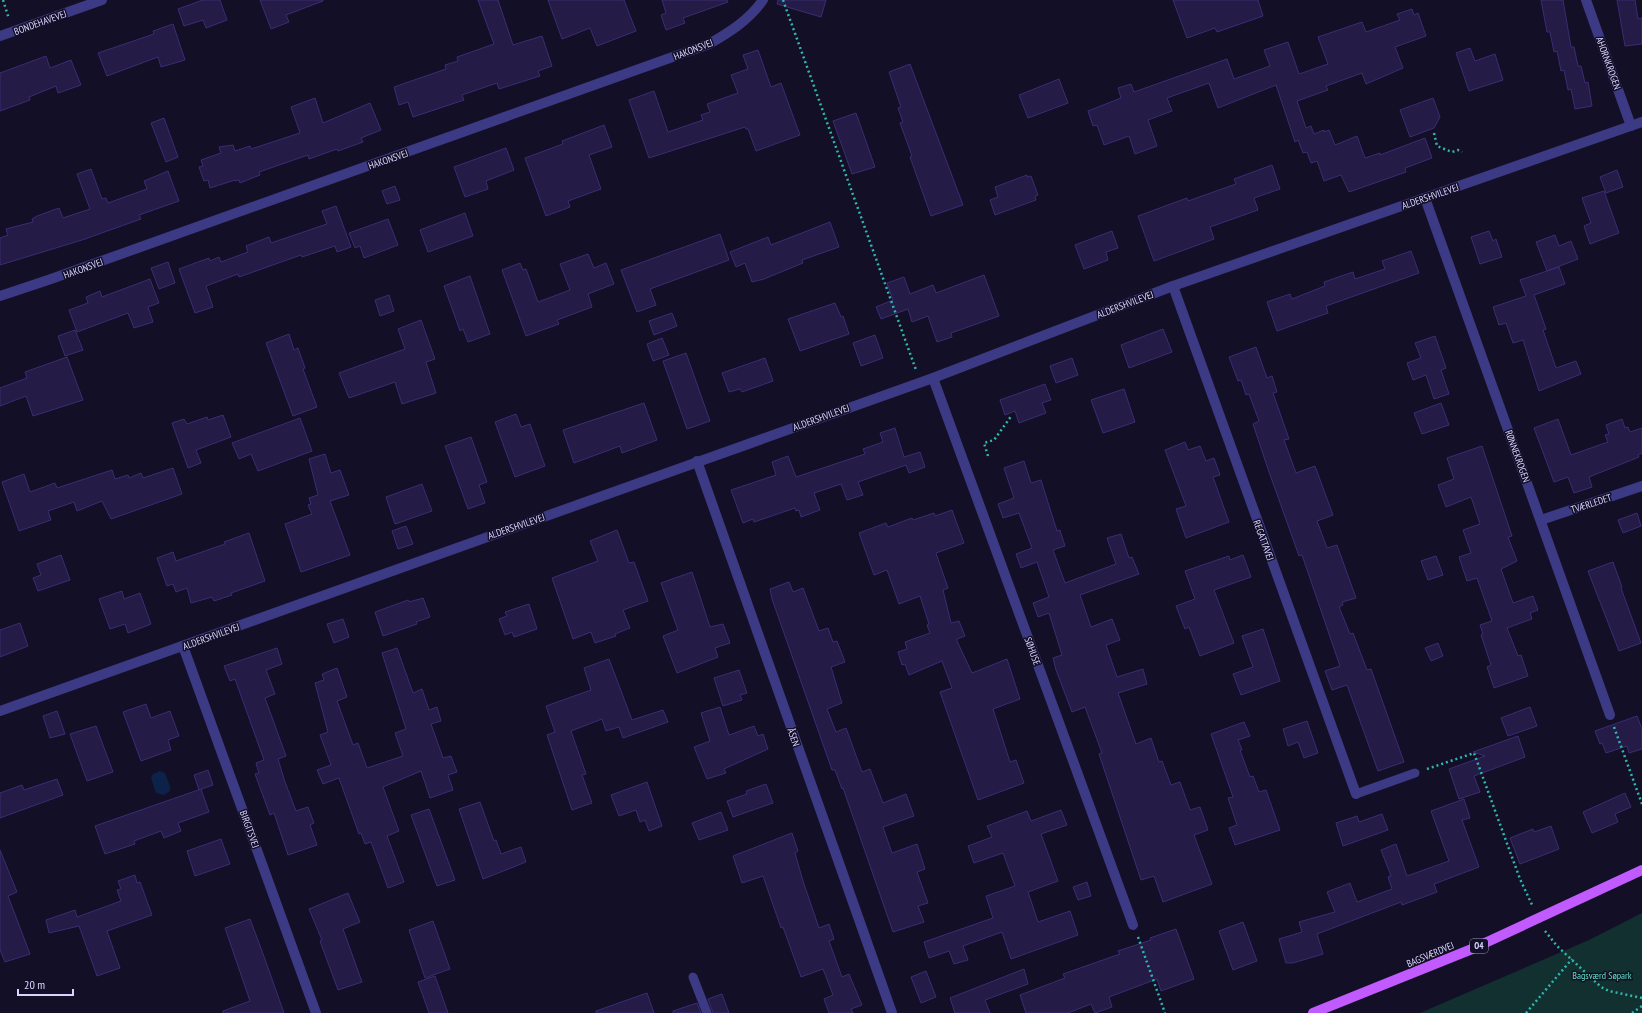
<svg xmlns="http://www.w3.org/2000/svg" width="1642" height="1013" font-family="'PT Sans Narrow',sans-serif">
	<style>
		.green { fill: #12302f }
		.water { fill: #0c2248 }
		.building { fill: #241b47; stroke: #3b2d73 }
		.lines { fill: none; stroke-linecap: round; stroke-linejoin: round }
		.path { stroke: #2fb8b0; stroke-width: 2.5; stroke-dasharray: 2 3; stroke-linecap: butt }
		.service { stroke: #3d3a85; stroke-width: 9 }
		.minor { stroke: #3d3a85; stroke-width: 10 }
		.primary { stroke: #c25bff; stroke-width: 10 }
		.labels { text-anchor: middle; stroke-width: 3; stroke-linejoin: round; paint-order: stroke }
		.shield { fill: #130f26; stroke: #9e99be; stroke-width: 1 }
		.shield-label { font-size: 9px; font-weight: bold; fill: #d9d4ff }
		.street-label { font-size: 10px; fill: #d9d4ff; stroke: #130f26 }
		.park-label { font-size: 10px; fill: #5fe0c0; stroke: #130f26 }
	</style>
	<rect width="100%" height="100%" fill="#130f26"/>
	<!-- green -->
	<path class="green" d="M1642,913V1013H1420L1589,940Z"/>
	<!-- water -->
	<path class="water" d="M160,771L165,773L170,786V791L164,795L156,793L151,778L153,774Z"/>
	<!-- building -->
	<g class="building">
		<path d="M203,0H220L227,20L206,28L203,20L184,26L178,9Z"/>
		<path d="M260,0H323V1L286,15L289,22L271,29Z"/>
		<path d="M478,0H498L513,45L542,36L552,66L538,71L540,76L499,89L497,83L462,95L464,100L413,117L408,102L399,105L394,87L446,69L445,65L458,61L457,57L494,44Z"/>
		<path d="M548,0H624L636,31L597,46L590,28L562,39Z"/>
		<path d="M662,0H727L728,2L683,18L685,23L666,30L661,15L666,13Z"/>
		<path d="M778,0H826L821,17L777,4Z"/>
		<path d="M1173,0H1258L1263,16L1217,32L1215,28L1187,38Z"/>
		<path d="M1541,0H1563L1571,47H1574L1578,66H1581L1585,83L1588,82L1592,106L1575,109L1571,89L1568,90L1564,70L1561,71L1557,51L1554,52L1550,32H1547Z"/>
		<path d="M1617,0H1635L1638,19L1642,18V44L1625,46Z"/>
		<path d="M1412,9L1414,15L1418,13L1426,36L1395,47L1403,68L1366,84L1362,73L1326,86L1328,90L1297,101L1306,128L1311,126L1314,134L1324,130V132L1329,130L1335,145L1357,136L1365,158L1380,153V155L1425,138L1432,158L1405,168L1406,172L1349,192L1341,175L1324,181L1317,161L1311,163L1307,152L1303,153L1298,140L1295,142L1276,85L1218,108L1209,83L1167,98L1172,111L1148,120L1157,146L1135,154L1129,136L1104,145L1097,125L1093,126L1088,111L1121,98L1118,88L1131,84L1134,92L1227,59L1234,79L1270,66L1264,50L1288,42L1299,74L1328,64L1318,37L1362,22L1366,32L1400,20L1397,14Z"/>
		<path d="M173,24L185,60L161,67L158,57L107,76L98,53L154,34L153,31Z"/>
		<path d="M1470,48L1475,61L1495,54L1503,80L1469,91L1456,53Z"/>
		<path d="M758,50L771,87L781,83L800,135L756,151L748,129H746L745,127L649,158L629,100L654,91L668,132L703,120L701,115L710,112L707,104L738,93L731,75L748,69L743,55Z"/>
		<path d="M46,56L50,68L71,60L81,85L58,93L56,86L29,97L30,100L0,111V73Z"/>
		<path d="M910,64L963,205L931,216L910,157L912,156L900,123L903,122L898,108L901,107L889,72Z"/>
		<path d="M1059,79L1068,103L1028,118L1019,95Z"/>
		<path d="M315,98L323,123L370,103L381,130L361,138L363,142L338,151L337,149L309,159L308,155L259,172L260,175L240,183L239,180L235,181V180L210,188L208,180L204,181L199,167L203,166L201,160L221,153L219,147L233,145L235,151L250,146L251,149L300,133L291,107Z"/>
		<path d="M1433,98L1440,117L1434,128L1410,137L1400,110Z"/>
		<path d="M856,113L875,167L852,174L833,121Z"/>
		<path d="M164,118L178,157L166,162L151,123Z"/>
		<path d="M604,125L612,147L589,155L601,189L568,201L570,207L546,216L525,158L563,144L562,141Z"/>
		<path d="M506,148L514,170L486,181L488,189L465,197L454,167Z"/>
		<path d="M1272,165L1280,189L1254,198L1258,210L1210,227L1214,239L1154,261L1138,216L1187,198L1188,201L1236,184L1234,179Z"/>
		<path d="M91,169L102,199L106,198L108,203L147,189L144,181L168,171L179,201L139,215L141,219L82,240L0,265V238L8,235L6,229L33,222L32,219L37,216L59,208L63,218L90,209L77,174Z"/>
		<path d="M1617,170L1623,187L1606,193L1600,177Z"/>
		<path d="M1027,175V177L1031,176L1038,195L1035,196L1036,200L995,215L990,200L998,197L995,187Z"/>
		<path d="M395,186L400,200L387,204L382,191Z"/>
		<path d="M1604,191L1619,233L1590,244L1584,226L1591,223L1582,198Z"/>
		<path d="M336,206L351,247L337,252L335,246L302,257L301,255L239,277L238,274L206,286L213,307L195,313L179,269L209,258L210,261L219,257L221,262L248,252L246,246L269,237L271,243L327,224L322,211Z"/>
		<path d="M465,213L473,236L428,252L420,230Z"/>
		<path d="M388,219L398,245L364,258L360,246L355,248L349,233Z"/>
		<path d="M830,222L839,247L802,260L803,263L764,279L752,282L745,263L736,267L730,252L768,237L771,245Z"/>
		<path d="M1112,231L1118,248L1106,252L1108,260L1084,269L1075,245Z"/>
		<path d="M1489,231L1493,241L1496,239L1502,257L1480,264L1471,237Z"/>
		<path d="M720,234L729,260L650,289L656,305L637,312L621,270Z"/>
		<path d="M1555,235L1559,246L1571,241L1578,259L1547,271L1536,242Z"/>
		<path d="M1411,251L1419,273L1326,306L1328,313L1277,331L1267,302L1290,294L1292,299L1325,286L1324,282L1353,272L1355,279L1385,269L1382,261Z"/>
		<path d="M588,254L594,268L606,263L614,284L588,294L592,307L557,320L559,324L526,336L502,270L520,263L523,270L526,269L538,302L570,290L560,264Z"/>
		<path d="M168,262L175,283L159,289L151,268Z"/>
		<path d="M1559,267L1565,284L1534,295L1546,329L1543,330L1556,368L1576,361L1581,374L1539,391L1523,340L1513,343L1506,323L1499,325L1493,307L1526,296L1520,280Z"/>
		<path d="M984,275L999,316L951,333L952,337L937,342L928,316L912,322L908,309L881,319L876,307L893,300L887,283L904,277L910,294L933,285L936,293Z"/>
		<path d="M470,276L490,334L468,342L463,329L460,331L444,286Z"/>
		<path d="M150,279L159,303L148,307L153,322L134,328L128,313L77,332L69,310L88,303L86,297L100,291L102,297Z"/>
		<path d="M389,295L394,311L380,316L375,300Z"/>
		<path d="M835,303L841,317L843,316L849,334L800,351L788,319Z"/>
		<path d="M672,313L677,326L654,335L649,321Z"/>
		<path d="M421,320L435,359L426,362L436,393L402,404L395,382L349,398L339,373L405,349L398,329Z"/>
		<path d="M1163,329L1172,352L1129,368L1121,345Z"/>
		<path d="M75,330L83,350L65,356L58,336Z"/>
		<path d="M289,334L294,350L298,348L305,368L303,369L317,407L293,416L266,343Z"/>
		<path d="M875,335L883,358L861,366L853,343Z"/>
		<path d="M1435,336L1446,368L1441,370L1449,394L1434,399L1426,375L1413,380L1407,363L1421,358L1415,343Z"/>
		<path d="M662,338L669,355L653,361L647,344Z"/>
		<path d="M1256,347L1267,378L1272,376L1277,392L1273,393L1289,439L1284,440L1296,473L1315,466L1333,515L1317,521L1327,548L1337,545L1356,598L1342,602L1343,605L1339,607L1350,634L1353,633L1367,670L1371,669L1404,762L1378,771L1347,685L1332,690L1325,671L1340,666L1302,555L1299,556L1268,469L1253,424L1259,421L1249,394L1246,395L1241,380L1238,381L1229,357Z"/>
		<path d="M686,353L710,421L687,429L663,361Z"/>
		<path d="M67,357L83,400L33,416L26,396L0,406V388L27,378L25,372Z"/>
		<path d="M765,358L773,381L742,392L740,389L729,392L722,373Z"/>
		<path d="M1072,358L1078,375L1056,383L1050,366Z"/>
		<path d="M1045,384L1051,400L1042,403L1046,413L1019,423L1015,411L1005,415L1000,400Z"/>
		<path d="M1124,389L1135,422L1103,433L1091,400Z"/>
		<path d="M644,403L657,440L622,453L620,446L574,463L563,430Z"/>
		<path d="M1441,403L1449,425L1422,434L1414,413Z"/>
		<path d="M516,414L521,427L530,424L545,466L515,477L495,422Z"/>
		<path d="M223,415L231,437L196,450L201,463L188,468L172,423L184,419L187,424L207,417L208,420Z"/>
		<path d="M300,418L312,451L258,471L251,454L239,459L232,443Z"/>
		<path d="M1558,419L1571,455L1608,442L1605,435L1609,434L1606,425L1622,419L1625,428L1628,427L1630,432L1642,428V453L1638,455L1639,457L1589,477L1592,487L1574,493L1568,477L1554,482L1534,428Z"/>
		<path d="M895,428L904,457L920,452L925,467L909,473L906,465L858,482L863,495L847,500L841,484L814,493L820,510L801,517L799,510L796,511L795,508L754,522L753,519L743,523L731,490L776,475L772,462L788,456L796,477L865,454L863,449L883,442L880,433Z"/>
		<path d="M471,437L487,482L479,485L485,503L468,509L445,446Z"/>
		<path d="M1185,442L1188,450L1200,446L1206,461L1214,458L1220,475L1213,477L1229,522L1186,538L1176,509L1186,506L1165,450Z"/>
		<path d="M1482,446L1512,536L1508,537L1517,561L1501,569L1513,603L1533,596L1538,610L1530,613L1532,619L1507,628L1518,656L1521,655L1528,676L1494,688L1487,667L1491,665L1481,635L1483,634L1480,625L1492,621L1477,578L1467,581L1459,557L1471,553L1463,530L1480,524L1471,497L1446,507L1438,485L1454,479L1447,458Z"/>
		<path d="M325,454L331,473L340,470L349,495L330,501L350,555L301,572L285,524L312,514L308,505L311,504L309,498L318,495L309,459Z"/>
		<path d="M1024,461L1031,483L1041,480L1057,531L1060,530L1065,546L1053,550L1065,583L1116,564L1107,538L1121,534L1129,558L1132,557L1139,574L1080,595L1091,627L1112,619L1120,640L1106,645L1117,677L1143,669L1147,684L1118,693L1136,744L1151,738L1159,762L1162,761L1171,785L1180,782L1190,810L1200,807L1208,830L1194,835L1212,884L1163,902L1154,876L1141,880L1099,754L1102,753L1085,707L1072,712L1056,670L1053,658L1062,655L1049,613L1038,617L1033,603L1049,597L1037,562L1021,568L1016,554L1032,548L1019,513L1003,518L998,504L1014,498L1004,468Z"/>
		<path d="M173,468L182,494L111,519L102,501L77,511L74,502L48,511L51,520L19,531L2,482L24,474L30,492L55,483L57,488L112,470L115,479L128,475L129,478L141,473L143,478Z"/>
		<path d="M422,484L432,511L395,524L386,497Z"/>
		<path d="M952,510L964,543L936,553L948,588L943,590L951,623L959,621L965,636L957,639V641L972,673L1007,659L1020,699L993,709L1010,762L1016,760L1024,783L978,800L940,692L952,688L942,661L909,675L905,664L902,665L898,652L907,649L905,642L930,633L927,625L929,624L920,596L899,604L887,570L874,575L859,533L886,523L888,527L912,518L913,520L934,513L935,516Z"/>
		<path d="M1637,513L1641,526L1623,533L1618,520Z"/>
		<path d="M406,526L413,544L398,549L392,531Z"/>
		<path d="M617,530L629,563L634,562L648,601L623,610L630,628L615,634L616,636L595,643L591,632L573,639L552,578L598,561L590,541Z"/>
		<path d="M249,533L265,581L231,593L232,595L214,601L212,597L191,603L187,588L176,592L173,584L167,586L157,558L173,552L176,561L225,544L224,542Z"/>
		<path d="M61,555L70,580L38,591L33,578L41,575L37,564Z"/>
		<path d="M1243,555L1251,577L1214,590L1234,643L1200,656L1189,627L1185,629L1176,606L1195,599L1185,571L1229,556L1230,560Z"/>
		<path d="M1436,556L1443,575L1428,580L1421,561Z"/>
		<path d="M1613,562L1622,587L1621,588L1641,643L1619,651L1588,571Z"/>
		<path d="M692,572L710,627L723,624L730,643L715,648L718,657L677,673L663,636L678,630L661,583Z"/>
		<path d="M789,582L793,592L803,588L819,631L828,628L833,642L837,641L845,662L831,667L842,703L827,709L836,732L846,728L862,772L870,769L883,803L906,794L914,816L883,827L892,853L917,844L925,869L917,872L928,903L918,906L924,922L893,932L843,788L842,789L835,770H832L772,599L770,589Z"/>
		<path d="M122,591L124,599L140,593L151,624L128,633L125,624L110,629L99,599Z"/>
		<path d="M423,598L430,617L416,622L417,624L383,636L375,612L408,600L409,602Z"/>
		<path d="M529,604L537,629L514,637L512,632L505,635L499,619L507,616L505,612Z"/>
		<path d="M343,619L349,637L334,643L327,624Z"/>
		<path d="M20,623L28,646L0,657V630Z"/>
		<path d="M1263,629L1280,681L1241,695L1233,674L1253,667L1242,636Z"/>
		<path d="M1438,643L1443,656L1431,661L1425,648Z"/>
		<path d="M277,648L282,664L266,670L275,694L265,698L286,756L278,759L285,782L296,811L308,807L314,823L310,825L317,845L288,855L274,813L270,815L255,774L259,773L256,763L264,760L235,679L230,681L224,666Z"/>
		<path d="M397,648L413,693L422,689L429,710L437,707L441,721L431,724L443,758L451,756L457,772L448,775L453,790L430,798L421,771L383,787L399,831L387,836L404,882L388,888L371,842L365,844L361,833L359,834L339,778L323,784L317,770L331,765L320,735L328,732L315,683L324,680L322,674L337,668L347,697L337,701L353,745L358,743L367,768L403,756L395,733L406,729L382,653Z"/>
		<path d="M609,659L632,720L663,710L668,722L623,738L619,727L606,731L602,719L571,731L586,774L582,775L592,803L572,810L547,735L555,732L546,706L591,690L584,668Z"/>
		<path d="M739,670L747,693L740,695L742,700L723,706L714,678Z"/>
		<path d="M146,704L151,718L170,711L179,736L168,740L171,750L141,761L123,712Z"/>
		<path d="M720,707L729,735L754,726L758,736L763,734L768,749L724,769L726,773L707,779L694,747L710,741L701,713Z"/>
		<path d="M1530,707L1537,726L1508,736L1501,718Z"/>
		<path d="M57,711L65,734L50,738L43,716Z"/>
		<path d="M1637,716L1642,729V749L1629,753L1627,746L1606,753L1602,743L1600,744L1595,731Z"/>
		<path d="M1307,721L1318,753L1304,758L1298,742L1288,746L1283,729Z"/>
		<path d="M1244,722L1250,736L1238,740L1242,750H1240L1250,777L1253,776L1259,792L1266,790L1280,830L1235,845L1229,828L1237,825L1228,798L1233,797L1211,734Z"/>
		<path d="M96,726L113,772L87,781L70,734Z"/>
		<path d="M1518,736L1525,757L1474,776L1480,792L1459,799L1449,769L1485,756L1473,752Z"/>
		<path d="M208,770L213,785L199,790L194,775Z"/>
		<path d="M57,779L63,795L0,818V793L22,785L24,790Z"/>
		<path d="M647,782L662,826L649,831L645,820L640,822L636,810L619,816L611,795Z"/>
		<path d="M766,784L773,803L733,817L727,801L747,794L746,791Z"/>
		<path d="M201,789L209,812L178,823L181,831L164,838L161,831L134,841L135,844L105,854L95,826Z"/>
		<path d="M1625,793L1631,807L1615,814L1618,822L1592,833L1583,812Z"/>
		<path d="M1464,799L1470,818L1462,820L1479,867L1434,884L1437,892L1402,905L1401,902L1317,934L1323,954L1293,963H1286L1279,939L1302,932L1299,922L1335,912L1327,892L1350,883L1357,902L1392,889L1388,877L1391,876L1381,850L1396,844L1407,876L1449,861L1431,811Z"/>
		<path d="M480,802L494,841L496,840L501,854L521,847L526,862L483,879L459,809Z"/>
		<path d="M429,809L455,880L437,886L411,815Z"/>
		<path d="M1061,810L1067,825L1041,834L1058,881L1028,892L1038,922L1070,911L1078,935L1011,959L1002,932L963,946L968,960L954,964L949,951L929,958L924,942L993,918L986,896L1015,886L1003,853L974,863L968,846L992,837L987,826L1027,811L1031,821Z"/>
		<path d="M721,812L728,830L699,840L692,823Z"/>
		<path d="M1382,814L1388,830L1343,846L1336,823L1357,816L1359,822Z"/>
		<path d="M1551,826L1559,849L1520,864L1510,838L1533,829L1534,832Z"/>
		<path d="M792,833L798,851L795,853L803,881L819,928L829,924L834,939L829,941L842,977L849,974L862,1005L851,1009L853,1013H829L824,999L833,995L823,969L801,977L783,927L781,928L763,876L742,883L733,856Z"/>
		<path d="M221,839L230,864L195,876L187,851Z"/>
		<path d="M0,850L17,892L8,896L30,954L5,962L0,950Z"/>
		<path d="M135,875L137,883L140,882L152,915L107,931L120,968L97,976L79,926L49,933L46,920L75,910L77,917L121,901L117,890L121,889L118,881Z"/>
		<path d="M1087,882L1091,896L1078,900L1073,887Z"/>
		<path d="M348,893L360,922L343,929L362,982L338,990L320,941L322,940L309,909Z"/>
		<path d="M250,919L262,951L284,1013H223V1011L250,1001L225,928Z"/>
		<path d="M433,921L450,969L425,978L409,930Z"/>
		<path d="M1243,922L1257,961L1233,970L1219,931Z"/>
		<path d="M1176,929L1194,979L1161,991L1157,979L1109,997L1112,1007L1095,1013L1091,1004L1068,1013H1026L1020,995L1065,978L1063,974L1120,954L1118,951L1151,940L1150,938Z"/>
		<path d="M1024,969L1028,984L985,1000L990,1013H955L950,998Z"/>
		<path d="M926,971L936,997L921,1003L911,977Z"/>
		<path d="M435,976L448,1013H429L418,982Z"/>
		<path d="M647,993L654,1013H596V1011Z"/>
		<path d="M722,994L729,1013H713L708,999Z"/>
		<path d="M697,1003L701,1013H673V1011Z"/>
	</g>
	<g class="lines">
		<!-- path -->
		<g class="path">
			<path d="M3,0L9,19"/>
			<path d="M783,0L916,370"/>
			<path d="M1434,133L1437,146L1452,152L1458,150L1462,152"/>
			<path d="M988,456L984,443L994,440L1012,415"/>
			<path d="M1614,727L1642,804"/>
			<path d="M1427,769L1474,753L1520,879L1533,907"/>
			<path d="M1545,931L1557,946L1601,987L1609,991L1642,998"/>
			<path d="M1138,937L1165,1013"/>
			<path d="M1526,1013L1572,959"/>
			<path d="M1632,1013L1642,1006"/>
		</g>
		<!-- service -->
		<g class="service">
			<path d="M1356,794L1415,773"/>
			<path d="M693,977L707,1013"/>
		</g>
		<!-- minor -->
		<g class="minor">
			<path d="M1586,0L1631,126"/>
			<path d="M0,36L102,0"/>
			<path d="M1425,198L1610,715"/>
			<path d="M1173,286L1356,794"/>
			<path d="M0,296L51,279L709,44C730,32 749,20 763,0"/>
			<path d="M933,378L1133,925"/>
			<path d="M697,461L892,1013"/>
			<path d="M1541,520L1642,486"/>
			<path d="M183,646L316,1013"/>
			<path d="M0,711L933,378L1173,286L1642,122"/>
		</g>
		<!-- primary -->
		<path class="primary" d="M1313,1013L1472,949L1642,870"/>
	</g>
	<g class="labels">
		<!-- shield labels -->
		<rect class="shield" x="1470" y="939" width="18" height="14" rx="3"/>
		<g class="shield-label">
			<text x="1479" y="949">O4</text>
		</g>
		<!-- street labels -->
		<g class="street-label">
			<text transform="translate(40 22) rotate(-20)" y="4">BONDEHAVEVEJ</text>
			<text transform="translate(693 49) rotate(-21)" y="4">HAKONSVEJ</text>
			<text transform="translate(1609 63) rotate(70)" y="4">AHORNKROGEN</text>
			<text transform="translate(388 159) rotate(-19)" y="4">HAKONSVEJ</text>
			<text transform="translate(1430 196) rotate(-19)" y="4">ALDERSHVILEVEJ</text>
			<text transform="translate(83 268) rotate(-20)" y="4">HAKONSVEJ</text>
			<text transform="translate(1125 304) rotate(-21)" y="4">ALDERSHVILEVEJ</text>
			<text transform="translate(821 417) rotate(-20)" y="4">ALDERSHVILEVEJ</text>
			<text transform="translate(1518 456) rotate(70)" y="4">RØNNEKROGEN</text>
			<text transform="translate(1591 503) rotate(-18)" y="4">TVÆRLEDET</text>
			<text transform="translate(516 526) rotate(-19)" y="4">ALDERSHVILEVEJ</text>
			<text transform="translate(1264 540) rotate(70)" y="4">REGATTAVEJ</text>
			<text transform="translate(211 636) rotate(-20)" y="4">ALDERSHVILEVEJ</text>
			<text transform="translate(1033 651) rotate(70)" y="4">SØHUSE</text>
			<text transform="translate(794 737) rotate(71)" y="4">ÅSEN</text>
			<text transform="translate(250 829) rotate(70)" y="4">BIRGITSVEJ</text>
			<text transform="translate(1430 954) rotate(-23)" y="4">BAGSVÆRDVEJ</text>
		</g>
		<!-- park labels -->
		<g class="park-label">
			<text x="1602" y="979">Bagsværd Søpark</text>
		</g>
	</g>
	<!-- scale -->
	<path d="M18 989v6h55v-6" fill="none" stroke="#d9d4ff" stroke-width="2"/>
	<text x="24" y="989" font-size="12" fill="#d9d4ff" stroke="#130f26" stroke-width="3" paint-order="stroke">20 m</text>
</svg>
